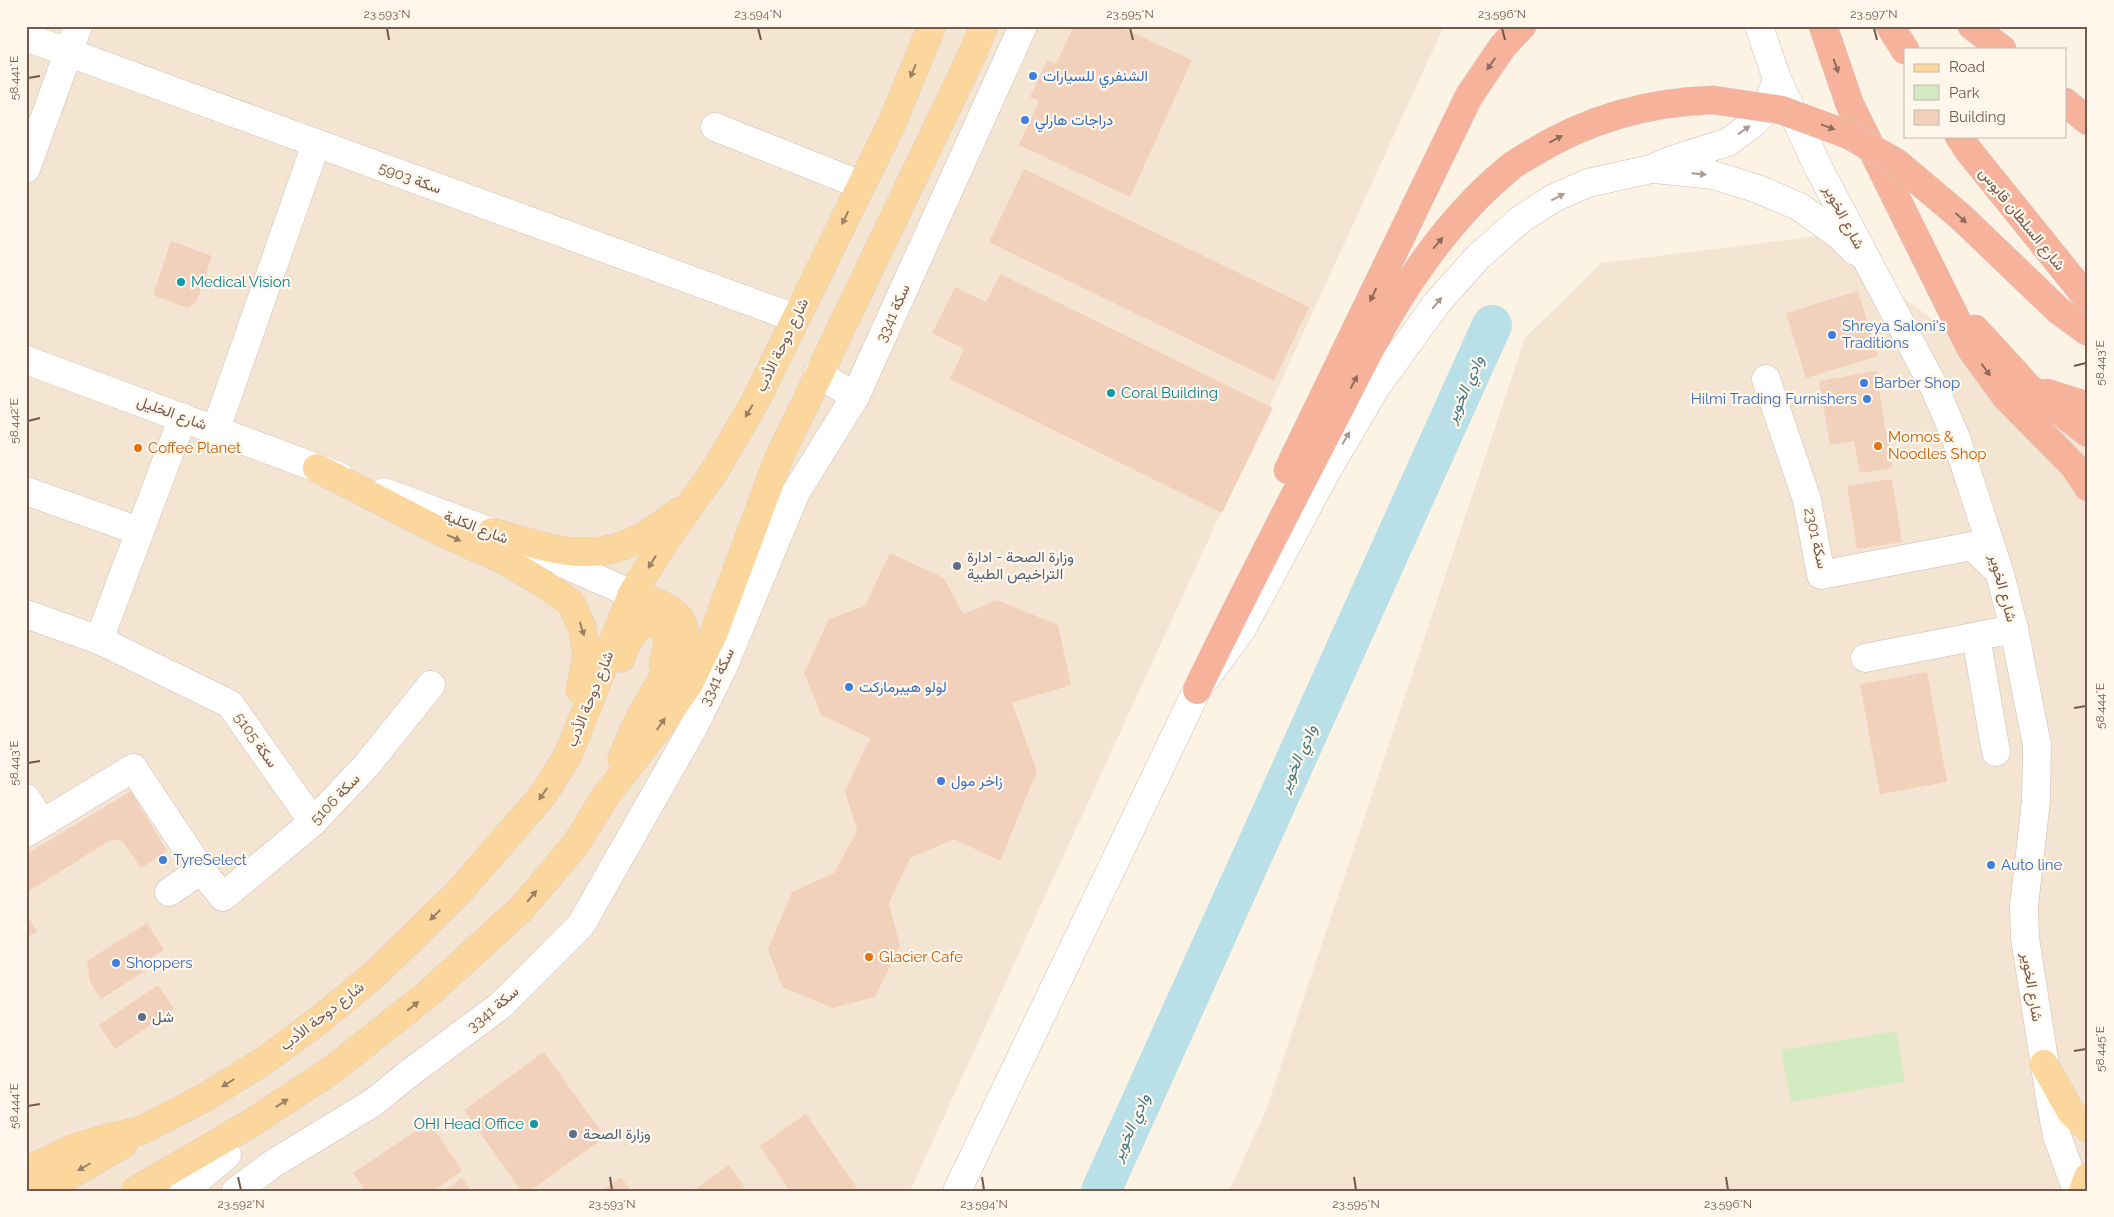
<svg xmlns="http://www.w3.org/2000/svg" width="2114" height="1217" font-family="Raleway,Vazirmatn,sans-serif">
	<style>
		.residential { fill: #f4e5d3 }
		.green { fill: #d3eac3 }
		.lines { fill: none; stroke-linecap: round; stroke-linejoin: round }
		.river { stroke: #b9e0e6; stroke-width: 40 }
		.building { fill: #f2d1bc }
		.minor-casing { stroke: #d0bdae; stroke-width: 29 }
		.major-casing { stroke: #d8d1cc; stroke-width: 29 }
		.highway-casing { stroke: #d8d1cc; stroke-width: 29 }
		.minor { stroke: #fff; stroke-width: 28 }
		.major { stroke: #fbd79d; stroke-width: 28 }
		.highway { stroke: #f7b29c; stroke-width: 28 }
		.highway-bridge-casing { stroke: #d8d1cc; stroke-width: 29; stroke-linecap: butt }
		.highway-bridge { stroke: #f7b29c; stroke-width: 28 }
		.oneway { fill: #8f6b5a }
		.oneway2 { fill: #9d7f63 }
		.oneway3 { fill: #ac9b92 }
		.ticks { fill: none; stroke: #75594a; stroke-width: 2 }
		.shop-dot { fill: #3f7fe0; stroke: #fff7eb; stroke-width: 2 }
		.culture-dot { fill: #0f9aa8; stroke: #fff7eb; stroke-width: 2 }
		.food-dot { fill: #e8710a; stroke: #fff7eb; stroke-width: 2 }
		.service-dot { fill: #5c6f8a; stroke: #fff7eb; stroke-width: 2 }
		.labels { text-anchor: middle; stroke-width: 4.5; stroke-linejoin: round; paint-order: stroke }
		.shop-label { font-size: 15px; fill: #366cbe; stroke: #fff7eb; text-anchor: start }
		.street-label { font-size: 15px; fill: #75594a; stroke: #fff7eb }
		.culture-label { font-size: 15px; fill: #0d838f; stroke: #fff7eb; text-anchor: start }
		.food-label { font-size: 15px; fill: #c56008; stroke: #fff7eb; text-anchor: start }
		.service-label { font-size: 15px; fill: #4e5e75; stroke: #fff7eb; text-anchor: start }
		.water-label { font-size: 16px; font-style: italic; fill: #407782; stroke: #fff7eb }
		.neatline { fill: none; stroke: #75594a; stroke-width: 2 }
		.ticks-label { font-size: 12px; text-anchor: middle; fill: #75594a }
	</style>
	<rect width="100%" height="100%" fill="#fcf3e5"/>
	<!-- residential -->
	<g class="residential">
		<path d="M26,26H1444L910,1191H26Z"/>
		<path d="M1819,236L2088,433V1191H1229L1266,1110L1525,338L1601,263Z"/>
	</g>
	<!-- green -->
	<path class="green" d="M1896,1031L1905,1082L1791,1102L1781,1050Z"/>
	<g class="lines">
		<!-- river -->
		<path class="river" d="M1101,1191L1492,325"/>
	</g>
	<!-- building -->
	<g class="building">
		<path d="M1074,26H1118L1192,60L1130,197L1019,145L1039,101L1030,97L1047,60L1056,64Z"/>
		<path d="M1024,169L1309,307L1274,381L989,242Z"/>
		<path d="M171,241L212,256L196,303L187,308L153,295Z"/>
		<path d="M1000,274L1273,408L1222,513L950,379L964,349L932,333L955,287L986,302Z"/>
		<path d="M1858,291L1878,356L1806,378L1786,313Z"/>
		<path d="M1876,371L1892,468L1860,473L1854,441L1830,445L1819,381Z"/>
		<path d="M1892,479L1902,542L1857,549L1847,486Z"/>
		<path d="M890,553L944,578L963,614L997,600L1058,625L1071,685L1012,703L1037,771L1000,861L954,839L910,858L889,903L900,946L875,997L833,1008L782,987L768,949L792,892L834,873L857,831L845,791L870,738L821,715L804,673L829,619L865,606Z"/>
		<path d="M1927,672L1947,782L1880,794L1860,684Z"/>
		<path d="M131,791L167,851L141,868L123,842L112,839L26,893V854Z"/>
		<path d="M26,913L37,931L26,938Z"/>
		<path d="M147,923L164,950L141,965L145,971L101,999L90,982L87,961Z"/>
		<path d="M158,985L174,1009L115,1049L99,1025Z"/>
		<path d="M544,1052L605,1137L530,1191H521L464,1110Z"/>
		<path d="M806,1114L859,1191H790L760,1146Z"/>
		<path d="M429,1122L462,1171L433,1191H365L353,1173Z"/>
		<path d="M729,1165L747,1191H693Z"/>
		<path d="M621,1177L631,1191H602Z"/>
		<path d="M462,1178L471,1191H444Z"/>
	</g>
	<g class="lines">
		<!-- minor casing -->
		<g class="minor-casing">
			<g id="minor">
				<path d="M1759,26L1777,79L1818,167L1935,389L1956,438L2000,574L2014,629L2037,745L2036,801L2024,906L2025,938L2051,1104L2057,1136L2077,1191"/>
				<path d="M26,37L795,318"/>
				<path d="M715,127L861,185"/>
				<path d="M26,169L78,26"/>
				<path d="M1655,169L1713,175L1758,189L1800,207L1841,237L1855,251"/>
				<path d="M26,360L339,476"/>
				<path d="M818,373L855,397"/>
				<path d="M1766,379L1807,500L1821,575L1972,546L1998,571"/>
				<path d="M216,429L316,144"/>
				<path d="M26,491L139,531"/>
				<path d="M384,492L492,532L632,594"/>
				<path d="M26,614L99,640L230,704L313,822"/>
				<path d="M1976,637L1996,752"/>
				<path d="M99,640L183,417"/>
				<path d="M1865,658L2014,629"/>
				<path d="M26,798L42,823"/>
				<path d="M26,833L133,768L201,870L223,897L313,822L366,766L431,685"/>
				<path d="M169,892L201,870"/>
				<path d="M184,1191L227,1155"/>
				<path d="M236,1191L274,1163L374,1102L407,1075L501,1005L581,925L694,726L724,665L796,492L855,397L1023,26"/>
				<path d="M957,1191L1197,690L1242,629L1324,476L1376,387L1437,303L1478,257L1521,219L1554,198L1588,183L1651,169L1675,159L1728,142L1750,126L1765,112L1777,79"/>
			</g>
		</g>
		<!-- major casing -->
		<g class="major-casing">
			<g id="major">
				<path d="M317,468L439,531L504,560L543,583L571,603L582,627L587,655L580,690"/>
				<path d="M492,532C542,546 590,566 640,538C654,531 666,521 678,512"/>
				<path d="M621,658C625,644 636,620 654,624C658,625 664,629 666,633C670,642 665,656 663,664"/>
				<path d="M622,759C628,744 634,728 642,714C650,697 687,644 684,629C680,607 650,601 632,594"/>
				<path d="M2044,1064L2071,1112L2088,1128"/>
				<path d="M26,1171L71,1149L110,1137L140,1131L202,1099L261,1063L318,1021L375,974L458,893L543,795L569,753L632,594L669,535L714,472L755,402L892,123L932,26"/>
				<path d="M43,1191L123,1144"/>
				<path d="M135,1191L248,1125L332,1070L429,993L522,908L576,844L605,797L658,728L689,684L714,632L778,460L971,57L984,26"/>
				<path d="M2083,1191L2088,1177"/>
			</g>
		</g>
		<!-- highway casing -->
		<g class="highway-casing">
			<g id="highway">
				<path d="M1823,26L1850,105L1971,349L2006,397L2074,466L2088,487"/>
				<path d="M1890,26L1905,50"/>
				<path d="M1972,26L2002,49"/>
				<path d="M2065,102L2088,121"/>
				<path d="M1959,136L1968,150L2088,299"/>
				<path d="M1975,329L2028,387L2088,433"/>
				<path d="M2047,393L2088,406"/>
				<path d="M1288,470L1469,96L1503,46L1522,26"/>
				<path d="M1197,690C1239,603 1283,518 1327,433C1349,392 1369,348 1393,308C1424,257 1461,208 1507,170C1514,163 1523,159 1531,154C1587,119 1648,102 1713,100"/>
			</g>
		</g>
		<!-- minor -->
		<use href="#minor" class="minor"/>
		<!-- major -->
		<use href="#major" class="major"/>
		<!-- highway -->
		<use href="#highway" class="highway"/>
		<!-- highway-bridge casing -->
		<g class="highway-bridge-casing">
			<path id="highway-bridge" d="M1713,100L1781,110L1849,135L1897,163L1961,217L2058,310L2088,332"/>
		</g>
		<!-- highway-bridge -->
		<use href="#highway-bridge" class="highway-bridge"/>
	</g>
	<!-- one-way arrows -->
	<defs><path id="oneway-solid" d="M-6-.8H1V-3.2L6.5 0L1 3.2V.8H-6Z" transform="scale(1.25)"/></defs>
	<g class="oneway">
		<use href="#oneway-solid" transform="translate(1491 64) rotate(125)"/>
		<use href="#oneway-solid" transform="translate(1836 66) rotate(71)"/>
		<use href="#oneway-solid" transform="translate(1828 127) rotate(20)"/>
		<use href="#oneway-solid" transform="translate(1556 139) rotate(-28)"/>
		<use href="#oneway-solid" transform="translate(1961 218) rotate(42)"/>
		<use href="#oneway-solid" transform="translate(1438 243) rotate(-49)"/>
		<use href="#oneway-solid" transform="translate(1373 295) rotate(116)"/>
		<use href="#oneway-solid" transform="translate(1986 370) rotate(54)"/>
		<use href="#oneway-solid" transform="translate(1354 382) rotate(-62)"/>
	</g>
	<g class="oneway2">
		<use href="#oneway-solid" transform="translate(913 71) rotate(113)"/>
		<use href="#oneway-solid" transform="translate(845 218) rotate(116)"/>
		<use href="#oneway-solid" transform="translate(749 411) rotate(120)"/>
		<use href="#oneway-solid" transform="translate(454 538) rotate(24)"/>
		<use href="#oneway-solid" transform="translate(652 562) rotate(122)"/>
		<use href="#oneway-solid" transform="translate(582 629) rotate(73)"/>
		<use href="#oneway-solid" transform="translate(661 724) rotate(-55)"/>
		<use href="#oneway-solid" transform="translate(543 794) rotate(125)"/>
		<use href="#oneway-solid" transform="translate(532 896) rotate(-50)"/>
		<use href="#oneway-solid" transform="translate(435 915) rotate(136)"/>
		<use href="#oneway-solid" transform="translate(413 1006) rotate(-38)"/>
		<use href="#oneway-solid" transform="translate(228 1083) rotate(148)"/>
		<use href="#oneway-solid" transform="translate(282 1103) rotate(-33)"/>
		<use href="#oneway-solid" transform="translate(84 1167) rotate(150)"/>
	</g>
	<g class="oneway3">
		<use href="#oneway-solid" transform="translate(1744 130) rotate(-36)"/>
		<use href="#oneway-solid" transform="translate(1699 174) rotate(5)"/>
		<use href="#oneway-solid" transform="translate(1558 197) rotate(-27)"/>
		<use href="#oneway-solid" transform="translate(1437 303) rotate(-51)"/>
		<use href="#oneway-solid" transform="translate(1346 438) rotate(-60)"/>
	</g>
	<!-- ticks -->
	<path class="ticks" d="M387,28L389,40M758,28L761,40M1130,28L1133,40M1502,28L1505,40M1874,28L1877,40M28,78L40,76M2074,366L2086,363M28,421L40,418M2074,708L2086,706M28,763L40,761M2074,1051L2086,1049M28,1106L40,1104M238,1177L241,1190M610,1177L612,1190M982,1177L984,1190M1354,1177L1356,1190M1726,1177L1728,1190"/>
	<!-- markers -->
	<g class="shop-dot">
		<circle cx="1033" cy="76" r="5"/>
		<circle cx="1025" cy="120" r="5"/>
		<circle cx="1832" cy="335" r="5"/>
		<circle cx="1864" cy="383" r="5"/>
		<circle cx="1867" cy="399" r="5"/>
		<circle cx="849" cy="687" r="5"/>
		<circle cx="941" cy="781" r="5"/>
		<circle cx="163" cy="860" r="5"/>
		<circle cx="1991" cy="865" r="5"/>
		<circle cx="116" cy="963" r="5"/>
	</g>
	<g class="culture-dot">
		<circle cx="181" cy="282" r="5"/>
		<circle cx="1111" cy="393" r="5"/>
		<circle cx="534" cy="1124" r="5"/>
	</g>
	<g class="food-dot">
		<circle cx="1878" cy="446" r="5"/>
		<circle cx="138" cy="448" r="5"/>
		<circle cx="869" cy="957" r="5"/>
	</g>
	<g class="service-dot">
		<circle cx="957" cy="566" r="5"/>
		<circle cx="142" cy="1017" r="5"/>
		<circle cx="573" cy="1134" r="5"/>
	</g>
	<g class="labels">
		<!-- shop labels -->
		<g class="shop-label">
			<text x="1043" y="81">الشنفري للسيارات</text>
			<text x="1035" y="125">دراجات هارلي</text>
			<text x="1842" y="331">Shreya Saloni's<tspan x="1842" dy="17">Traditions</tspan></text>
			<text x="1874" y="388">Barber Shop</text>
			<text x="1857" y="404" text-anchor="end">Hilmi Trading Furnishers</text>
			<text x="859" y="692">لولو هيبرماركت</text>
			<text x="951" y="786">زاخر مول</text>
			<text x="173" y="865">TyreSelect</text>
			<text x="2001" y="870">Auto line</text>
			<text x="126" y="968">Shoppers</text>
		</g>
		<!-- street labels -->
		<g class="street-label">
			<text transform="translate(410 178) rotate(20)" y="5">سكة 5903</text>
			<text transform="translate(1844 217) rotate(62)" y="5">شارع الخوير</text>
			<text transform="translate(2022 219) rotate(51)" y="5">شارع السلطان قابوس</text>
			<text transform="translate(893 313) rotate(-66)" y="5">سكة 3341</text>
			<text transform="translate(782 345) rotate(-64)" y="5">شارع دوحة الأدب</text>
			<text transform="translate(172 413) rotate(20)" y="5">شارع الخليل</text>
			<text transform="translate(476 527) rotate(21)" y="5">شارع الكلية</text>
			<text transform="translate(1816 538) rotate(77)" y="5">سكة 2301</text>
			<text transform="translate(2003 588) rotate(75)" y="5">شارع الخوير</text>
			<text transform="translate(717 677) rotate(-65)" y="5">سكة 3341</text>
			<text transform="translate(590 699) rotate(-68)" y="5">شارع دوحة الأدب</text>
			<text transform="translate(256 740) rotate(55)" y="5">سكة 5105</text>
			<text transform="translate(335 799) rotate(-46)" y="5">سكة 5106</text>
			<text transform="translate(2032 987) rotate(81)" y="5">شارع الخوير</text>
			<text transform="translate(493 1009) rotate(-40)" y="5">سكة 3341</text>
			<text transform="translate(322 1016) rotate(-38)" y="5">شارع دوحة الأدب</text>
		</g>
		<!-- culture labels -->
		<g class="culture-label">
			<text x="191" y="287">Medical Vision</text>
			<text x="1121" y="398">Coral Building</text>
			<text x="524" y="1129" text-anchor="end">OHI Head Office</text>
		</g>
		<!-- food labels -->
		<g class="food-label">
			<text x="1888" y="442">Momos &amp;<tspan x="1888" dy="17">Noodles Shop</tspan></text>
			<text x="148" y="453">Coffee Planet</text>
			<text x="879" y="962">Glacier Cafe</text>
		</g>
		<!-- service labels -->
		<g class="service-label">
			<text x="967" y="562">وزارة الصحة - ادارة<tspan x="967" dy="17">التراخيص الطبية</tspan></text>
			<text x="152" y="1022">شل</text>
			<text x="583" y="1139">وزارة الصحة</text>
		</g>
		<!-- water labels -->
		<g class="water-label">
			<text transform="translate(1464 389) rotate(-66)" y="6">وادي الخوير</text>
			<text transform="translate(1297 758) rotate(-66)" y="6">وادي الخوير</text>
			<text transform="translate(1130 1127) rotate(-66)" y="6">وادي الخوير</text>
		</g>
	</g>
	<!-- border -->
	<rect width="2114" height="1217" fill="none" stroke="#fff7eb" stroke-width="55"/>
	<!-- legend -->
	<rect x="1904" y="48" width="162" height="90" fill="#fff7eb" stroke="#c8b8ab"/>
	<rect x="1914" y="64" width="25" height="8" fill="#fbd79d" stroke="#c8b8ab"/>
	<text x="1949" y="72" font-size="15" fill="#75594a">Road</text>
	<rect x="1914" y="85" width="25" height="15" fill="#d3eac3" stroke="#c8b8ab"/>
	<text x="1949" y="98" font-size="15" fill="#75594a">Park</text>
	<rect x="1914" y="110" width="25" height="15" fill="#f2d1bc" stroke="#c8b8ab"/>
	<text x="1949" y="122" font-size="15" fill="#75594a">Building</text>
	<rect x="28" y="28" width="2058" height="1162" class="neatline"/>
	<g class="ticks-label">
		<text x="387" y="18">23.593°N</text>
		<text x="758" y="18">23.594°N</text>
		<text x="1130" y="18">23.595°N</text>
		<text x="1502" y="18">23.596°N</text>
		<text x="1874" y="18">23.597°N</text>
		<text transform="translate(14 78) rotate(-90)" y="4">58.441°E</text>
		<text transform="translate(2100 363) rotate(-90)" y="4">58.443°E</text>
		<text transform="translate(14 421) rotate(-90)" y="4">58.442°E</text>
		<text transform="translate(2100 706) rotate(-90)" y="4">58.444°E</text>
		<text transform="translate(14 763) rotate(-90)" y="4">58.443°E</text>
		<text transform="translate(2100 1049) rotate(-90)" y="4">58.445°E</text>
		<text transform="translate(14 1106) rotate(-90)" y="4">58.444°E</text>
		<text x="241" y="1208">23.592°N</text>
		<text x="612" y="1208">23.593°N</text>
		<text x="984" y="1208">23.594°N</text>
		<text x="1356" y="1208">23.595°N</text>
		<text x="1728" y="1208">23.596°N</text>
	</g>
</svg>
